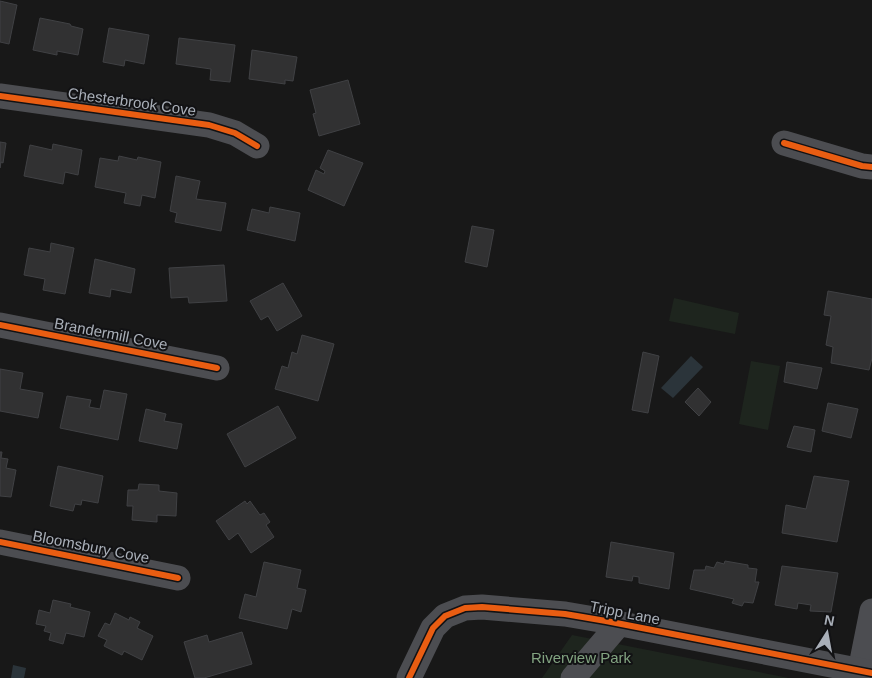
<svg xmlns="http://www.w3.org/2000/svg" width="872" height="678" font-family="Arial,sans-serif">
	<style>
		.green { fill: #1e251e }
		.water { fill: #2b343a }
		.building { fill: #313132; stroke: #404144 }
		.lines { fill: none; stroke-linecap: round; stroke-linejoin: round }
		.minor { stroke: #4c4d51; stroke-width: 25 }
		.cycleway-casing { stroke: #121214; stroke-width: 9 }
		.cycleway { stroke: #e95d12; stroke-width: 6 }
		.labels { text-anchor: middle; stroke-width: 4; stroke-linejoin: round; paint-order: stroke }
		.street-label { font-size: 15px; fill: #a9afb8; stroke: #121214 }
		.park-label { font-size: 15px; fill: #82a380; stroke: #121214 }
	</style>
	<rect width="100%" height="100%" fill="#181818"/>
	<!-- green -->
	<g class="green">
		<path d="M674,298L739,313L735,334L669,321Z"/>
		<path d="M751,361L780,366L768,430L739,424Z"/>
		<path d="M572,635L789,678H542Z"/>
	</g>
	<!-- water -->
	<g class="water">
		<path d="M691,356L703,367L673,398L661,388Z"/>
		<path d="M13,665L26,668L24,678H11Z"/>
	</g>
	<!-- building -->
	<g class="building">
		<path d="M0,1L17,5L9,44L0,42Z"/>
		<path d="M40,18L70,24L71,26L83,29L78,55L57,51V55L33,50Z"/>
		<path d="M109,28L149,35L144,64L125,60L124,66L103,62Z"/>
		<path d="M179,38L235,45L230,82L210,80L211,69L176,64Z"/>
		<path d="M252,50L297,57L293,81L285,80V84L249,79Z"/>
		<path d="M348,80L360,124L319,136L313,114L316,113L310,90Z"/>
		<path d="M0,142L6,143L3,163L1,162L0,168Z"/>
		<path d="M53,144L82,150L78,175L65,172L63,184L24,176L30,145L52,150Z"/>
		<path d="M328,150L363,163L344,206L308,190L316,170L324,174L325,171L320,168Z"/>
		<path d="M119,156L137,160L138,157L161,162L155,198L142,195L140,206L124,203L126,193L95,187L100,158L118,161Z"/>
		<path d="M176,176L200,181L196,199L226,203L221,231L175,222L177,213L170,211Z"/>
		<path d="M270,207L300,213L295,241L247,230L252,209L269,213Z"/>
		<path d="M472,226L494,230L487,267L465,262Z"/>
		<path d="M51,243L74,248L65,294L43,290L45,279L24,275L29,248L50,252Z"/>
		<path d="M95,259L135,269L131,293L111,289L110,297L89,293Z"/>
		<path d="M224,265L227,301L189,303L188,297L171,298L169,268Z"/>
		<path d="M283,283L302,316L277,331L268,316L261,320L250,301Z"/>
		<path d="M828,291L872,299V358L869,370L831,363L833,347L826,345L831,316L824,315Z"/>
		<path d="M302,335L334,344L318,401L275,389L282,366L288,368L292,352L297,354Z"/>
		<path d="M643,352L659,356L648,413L632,410Z"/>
		<path d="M787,362L822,368L817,389L784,382Z"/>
		<path d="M0,369L23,373L20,389L43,393L38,418L0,411Z"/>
		<path d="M698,388L711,402L699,416L685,402Z"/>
		<path d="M104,390L127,394L118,440L60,428L67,396L91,400L89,407L100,409Z"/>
		<path d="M828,403L858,409L851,438L822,431Z"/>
		<path d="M278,406L296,438L245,467L227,434Z"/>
		<path d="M146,409L166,414L164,421L182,424L177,449L139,441Z"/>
		<path d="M794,426L815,430L811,452L787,447Z"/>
		<path d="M0,452H2L1,458L8,459L6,468L16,470L11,497L0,496Z"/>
		<path d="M58,466L103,476L98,503L82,500L81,505L75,504L73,511L50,506Z"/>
		<path d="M814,476L849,481L837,542L782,533L786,505L806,509Z"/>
		<path d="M139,484L159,485V491L177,493L176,516L157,515V522L132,520L133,506H127L128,490H138Z"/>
		<path d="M245,501L247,504L250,501L260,515L264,513L270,522L266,525L274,537L251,553L238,533L229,540L216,521Z"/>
		<path d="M611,542L674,553L669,589L639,583V577L633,576L632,581L606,577Z"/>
		<path d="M725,561L748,565V568L757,569L755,582H759L753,603L744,602L742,606L732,603L734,599L690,589L694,570H705L706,566L714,568L717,562L724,564Z"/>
		<path d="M264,562L301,570L297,588L306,590L301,612L292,609L287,629L239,618L245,594L256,597Z"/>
		<path d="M782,566L838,573L831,612L810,611L811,605L798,603L797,609L775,605Z"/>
		<path d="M53,600L71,604L70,607L90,612L84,637L66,633L63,644L49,640L51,633L44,631L46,626L36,624L39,610L50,613Z"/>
		<path d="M115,613L129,620L130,617L140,622L137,628L153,636L142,660L124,651L122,655L104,646L107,640L98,636L105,623L110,625Z"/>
		<path d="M242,632L252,664L204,678H195L184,642L207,635L209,642Z"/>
	</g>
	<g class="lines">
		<!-- minor -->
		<g class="minor">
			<path d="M0,96L209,125L235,133L257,146"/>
			<path d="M784,143L862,166L872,167"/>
			<path d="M0,325L217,368"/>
			<path d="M0,542L178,578"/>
			<path d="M860,671L872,611"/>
			<path d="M409,678L433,628L445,616L465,608L482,607L565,614L606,621L872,673"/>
			<path d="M573,678L619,624"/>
		</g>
		<!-- cycleway casing -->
		<g class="cycleway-casing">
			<g id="cycleway">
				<path d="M0,96L209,125L235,133L257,146"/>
				<path d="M784,143L862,166L872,167"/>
				<path d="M0,325L217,368"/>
				<path d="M0,542L178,578"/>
				<path d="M409,678L433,628L445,616L465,608L482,607L565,614L606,621L872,673"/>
			</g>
		</g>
		<!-- cycleway -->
		<use href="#cycleway" class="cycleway"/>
	</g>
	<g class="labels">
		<!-- street labels -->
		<g class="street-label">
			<text transform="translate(132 102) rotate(8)" y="5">Chesterbrook Cove</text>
			<text transform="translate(111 334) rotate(11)" y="5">Brandermill Cove</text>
			<text transform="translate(91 547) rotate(11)" y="5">Bloomsbury Cove</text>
			<text transform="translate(625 613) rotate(11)" y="5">Tripp Lane</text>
		</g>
		<!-- park labels -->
		<g class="park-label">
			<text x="581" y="663">Riverview Park</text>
		</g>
	</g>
	<!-- north arrow -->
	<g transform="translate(827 633) rotate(11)" stroke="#121214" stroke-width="4" paint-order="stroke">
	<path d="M0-4L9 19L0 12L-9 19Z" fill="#a9afb8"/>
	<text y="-8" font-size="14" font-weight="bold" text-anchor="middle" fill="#a9afb8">N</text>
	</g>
</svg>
